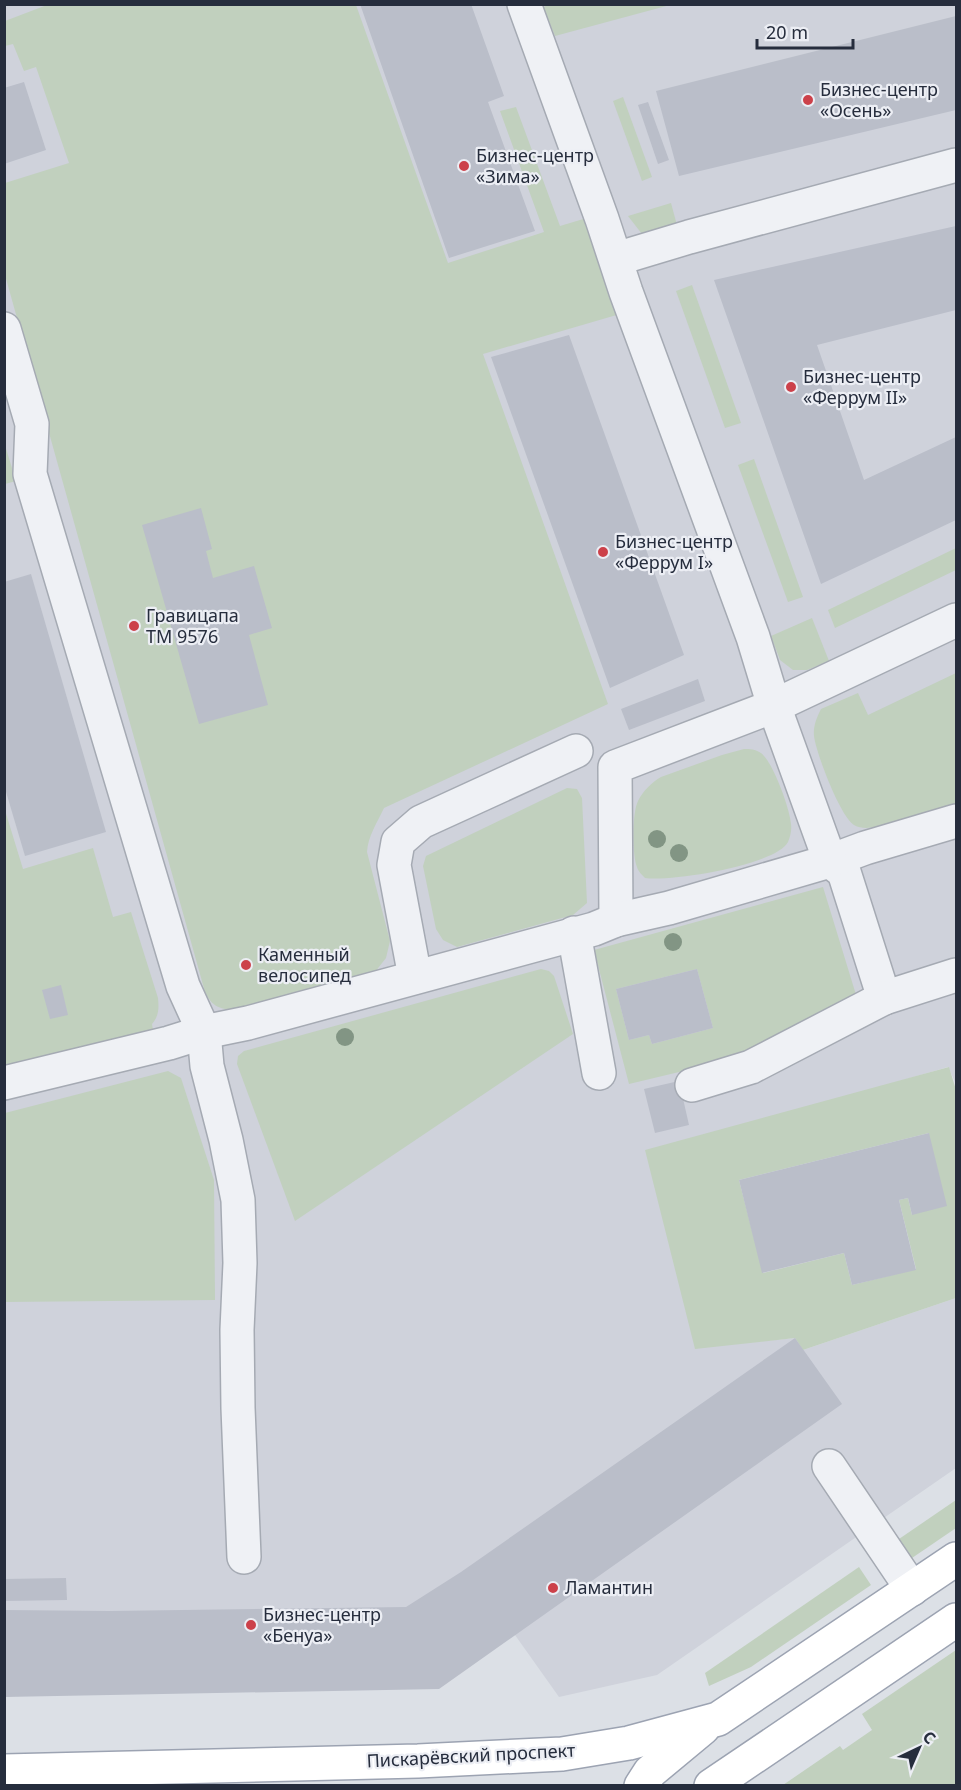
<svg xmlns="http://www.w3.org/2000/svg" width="961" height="1790" font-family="'Noto Sans',sans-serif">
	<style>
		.built { fill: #cfd2db }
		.green { fill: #c1d0be; fill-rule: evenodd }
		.building { fill: #babec9 }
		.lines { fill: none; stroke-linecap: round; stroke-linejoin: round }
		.minor-casing { stroke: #a5aab3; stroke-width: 36 }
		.major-casing { stroke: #9ca3b2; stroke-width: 36 }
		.minor { stroke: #eff1f5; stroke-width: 33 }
		.major { stroke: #fff; stroke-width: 33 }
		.tree { fill: #829584 }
		.poi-dot { fill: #cc414a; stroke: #eceef4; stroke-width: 2 }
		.labels { text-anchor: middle; stroke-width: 4.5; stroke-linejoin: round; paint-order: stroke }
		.poi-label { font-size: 18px; fill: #262d3d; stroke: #eceef4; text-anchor: start }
		.street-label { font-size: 18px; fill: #262d3d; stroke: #eceef4 }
	</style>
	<rect width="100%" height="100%" fill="#dce0e6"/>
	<!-- built -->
	<path class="built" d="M4,5H956V1084L948,1067L744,1126L705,1347L795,1338L803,1350L956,1298V1468L657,1675L559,1697L515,1635L5,1697Z"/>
	<!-- green -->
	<g class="green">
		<path d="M552,4H670V5L555,36L543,7Z"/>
		<path d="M47,5H356L448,263L544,232L500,111L516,107L560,226L590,217L620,314L483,354L608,704L384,808C377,823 368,836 367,852L390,941L386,958L375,972L235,1010C218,1009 212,1006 205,992L5,275V183L69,163L36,67L24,71L13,44L5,46V21Z"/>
		<path d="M623,97L652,177L642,181L613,101Z"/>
		<path d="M671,203L678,229L656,235L642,234L628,216Z"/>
		<path d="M692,285L741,423L725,428L676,291Z"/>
		<path d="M4,442L16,481L5,484H4Z"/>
		<path d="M754,459L803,597L788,602L738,465Z"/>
		<path d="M956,548V570L835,628L828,610Z"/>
		<path d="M812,618L829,661L807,670H793L780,660L771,636Z"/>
		<path d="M956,673V804L876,827C869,828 861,829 854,825C840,816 816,753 814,736C813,726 817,717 821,709L858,693L868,715Z"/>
		<path d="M744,749C750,749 755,749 761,753C773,762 790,809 791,824C792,830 790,837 788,842C776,865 671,882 645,878C642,875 638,871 637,867C632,855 632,813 638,801C643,791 652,782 661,777L722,755Z"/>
		<path d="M567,788L577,789L582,798L587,903L573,915L457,947L443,940L436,929L423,866L426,856Z"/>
		<path d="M4,807L23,869L93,848L113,917L131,912L158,998C159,1008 159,1016 152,1024L153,1030L5,1068Z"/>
		<path d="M823,887L857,998L746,1056L629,1084L594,950ZM697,969L713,1028L652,1044L649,1035L629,1040L616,989Z"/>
		<path d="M541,969L549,971L554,976L573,1034L295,1221L237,1064L238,1056L244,1051Z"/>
		<path d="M949,1067L956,1090V1298L803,1350L795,1338L695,1349L645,1150ZM929,1133L912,1215L908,1198L899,1200L916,1269L852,1285L844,1253L763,1273L739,1180Z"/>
		<path d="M168,1071L181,1078L214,1180L215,1300L5,1302V1113Z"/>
		<path d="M956,1500V1528L912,1558L899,1539Z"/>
		<path d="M859,1567L871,1585L751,1667L709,1686L705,1673Z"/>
		<path d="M956,1650V1785H783L840,1746L843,1750L872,1730L862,1714Z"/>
	</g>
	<!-- building -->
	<g class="building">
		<path d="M360,4H471L504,96L488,102L535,231L449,258Z"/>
		<path d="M956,16V110L679,176L656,91Z"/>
		<path d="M24,82L46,150L4,164V88Z"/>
		<path d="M648,102L669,160L658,164L638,105Z"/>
		<path d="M956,226V310L817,345L864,480L956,437V520L821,584L714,280Z"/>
		<path d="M569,335L684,655L610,688L491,357Z"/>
		<path d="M201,508L212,549L206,551L213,578L254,566L272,628L249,635L268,705L199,724L142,525Z"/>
		<path d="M31,574L106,832L25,856L4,785V582Z"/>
		<path d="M698,679L705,701L629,730L621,709Z"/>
		<path d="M697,969L713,1028L652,1044L649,1035L629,1040L616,989Z"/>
		<path d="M61,985L68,1015L50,1019L42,990Z"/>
		<path d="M679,1081L689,1125L655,1133L644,1089Z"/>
		<path d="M929,1133L947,1206L912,1215L908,1198L899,1200L916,1270L852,1285L844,1253L762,1273L739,1180Z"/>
		<path d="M795,1338L842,1404L439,1689L4,1697V1610L109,1611L406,1607L461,1572Z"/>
		<path d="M66,1578L67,1600L4,1601V1579Z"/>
	</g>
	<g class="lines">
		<!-- minor casing -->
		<g class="minor-casing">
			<g id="minor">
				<path d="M616,259L689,237L956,165"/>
				<path d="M4,329L32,424L30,474L183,986L204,1032L207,1066L226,1140L238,1200L240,1263L237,1330L238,1408L244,1557"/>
				<path d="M830,861L844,872L884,998L956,975"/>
				<path d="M830,861L865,848L956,821"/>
				<path d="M616,920L615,767L774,706L956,620"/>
				<path d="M574,933L599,1073"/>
				<path d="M415,977L394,865L398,842L421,822L576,751"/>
				<path d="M4,1083L169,1043L204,1032L248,1023L594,929L616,920L669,908L830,861L774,706L753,637L626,292L602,219L524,4"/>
				<path d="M692,1085L751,1067L884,998"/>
				<path d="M829,1466L912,1589"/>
			</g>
		</g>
		<!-- major casing -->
		<g class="major-casing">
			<g id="major">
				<path d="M4,1771L418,1761L562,1754L629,1743L718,1719L956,1559"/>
				<path d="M641,1786L650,1772L703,1728"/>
				<path d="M711,1786L956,1620"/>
			</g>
		</g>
		<!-- minor -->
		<use href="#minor" class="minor"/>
		<!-- major -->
		<use href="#major" class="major"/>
	</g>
	<!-- trees -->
	<g class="tree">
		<circle cx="657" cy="839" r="9"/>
		<circle cx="679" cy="853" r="9"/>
		<circle cx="673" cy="942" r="9"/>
		<circle cx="345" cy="1037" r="9"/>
	</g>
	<!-- markers -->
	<g class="poi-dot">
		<circle cx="808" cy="100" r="6"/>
		<circle cx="464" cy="166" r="6"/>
		<circle cx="791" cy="387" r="6"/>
		<circle cx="603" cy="552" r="6"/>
		<circle cx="134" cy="626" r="6"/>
		<circle cx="246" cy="965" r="6"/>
		<circle cx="553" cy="1588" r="6"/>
		<circle cx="251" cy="1625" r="6"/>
	</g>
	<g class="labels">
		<!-- poi labels -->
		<g class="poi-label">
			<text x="820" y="96">Бизнес-центр<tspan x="820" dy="21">«Осень»</tspan></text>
			<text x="476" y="162">Бизнес-центр<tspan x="476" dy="21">«Зима»</tspan></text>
			<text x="803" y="383">Бизнес-центр<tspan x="803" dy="21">«Феррум II»</tspan></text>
			<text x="615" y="548">Бизнес-центр<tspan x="615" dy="21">«Феррум I»</tspan></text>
			<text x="146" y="622">Гравицапа<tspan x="146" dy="21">ТМ 9576</tspan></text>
			<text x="258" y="961">Каменный<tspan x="258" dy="21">велосипед</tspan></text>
			<text x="565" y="1594">Ламантин</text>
			<text x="263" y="1621">Бизнес-центр<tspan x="263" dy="21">«Бенуа»</tspan></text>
		</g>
		<!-- street labels -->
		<g class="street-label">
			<text transform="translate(471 1756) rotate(-3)" y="6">Пискарёвский проспект</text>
		</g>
	</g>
	<!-- border -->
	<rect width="961" height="1790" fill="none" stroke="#262d3d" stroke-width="12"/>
	<!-- north arrow -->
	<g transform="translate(919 1748) rotate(44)" stroke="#eceef4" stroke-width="4.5" paint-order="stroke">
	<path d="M0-4.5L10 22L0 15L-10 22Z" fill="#262d3d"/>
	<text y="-9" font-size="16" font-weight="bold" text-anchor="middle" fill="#262d3d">С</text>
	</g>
	<!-- scale -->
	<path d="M757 39v9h96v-9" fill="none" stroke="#262d3d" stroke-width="3"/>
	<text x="766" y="39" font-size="18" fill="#262d3d" stroke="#eceef4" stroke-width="4.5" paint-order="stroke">20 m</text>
</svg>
